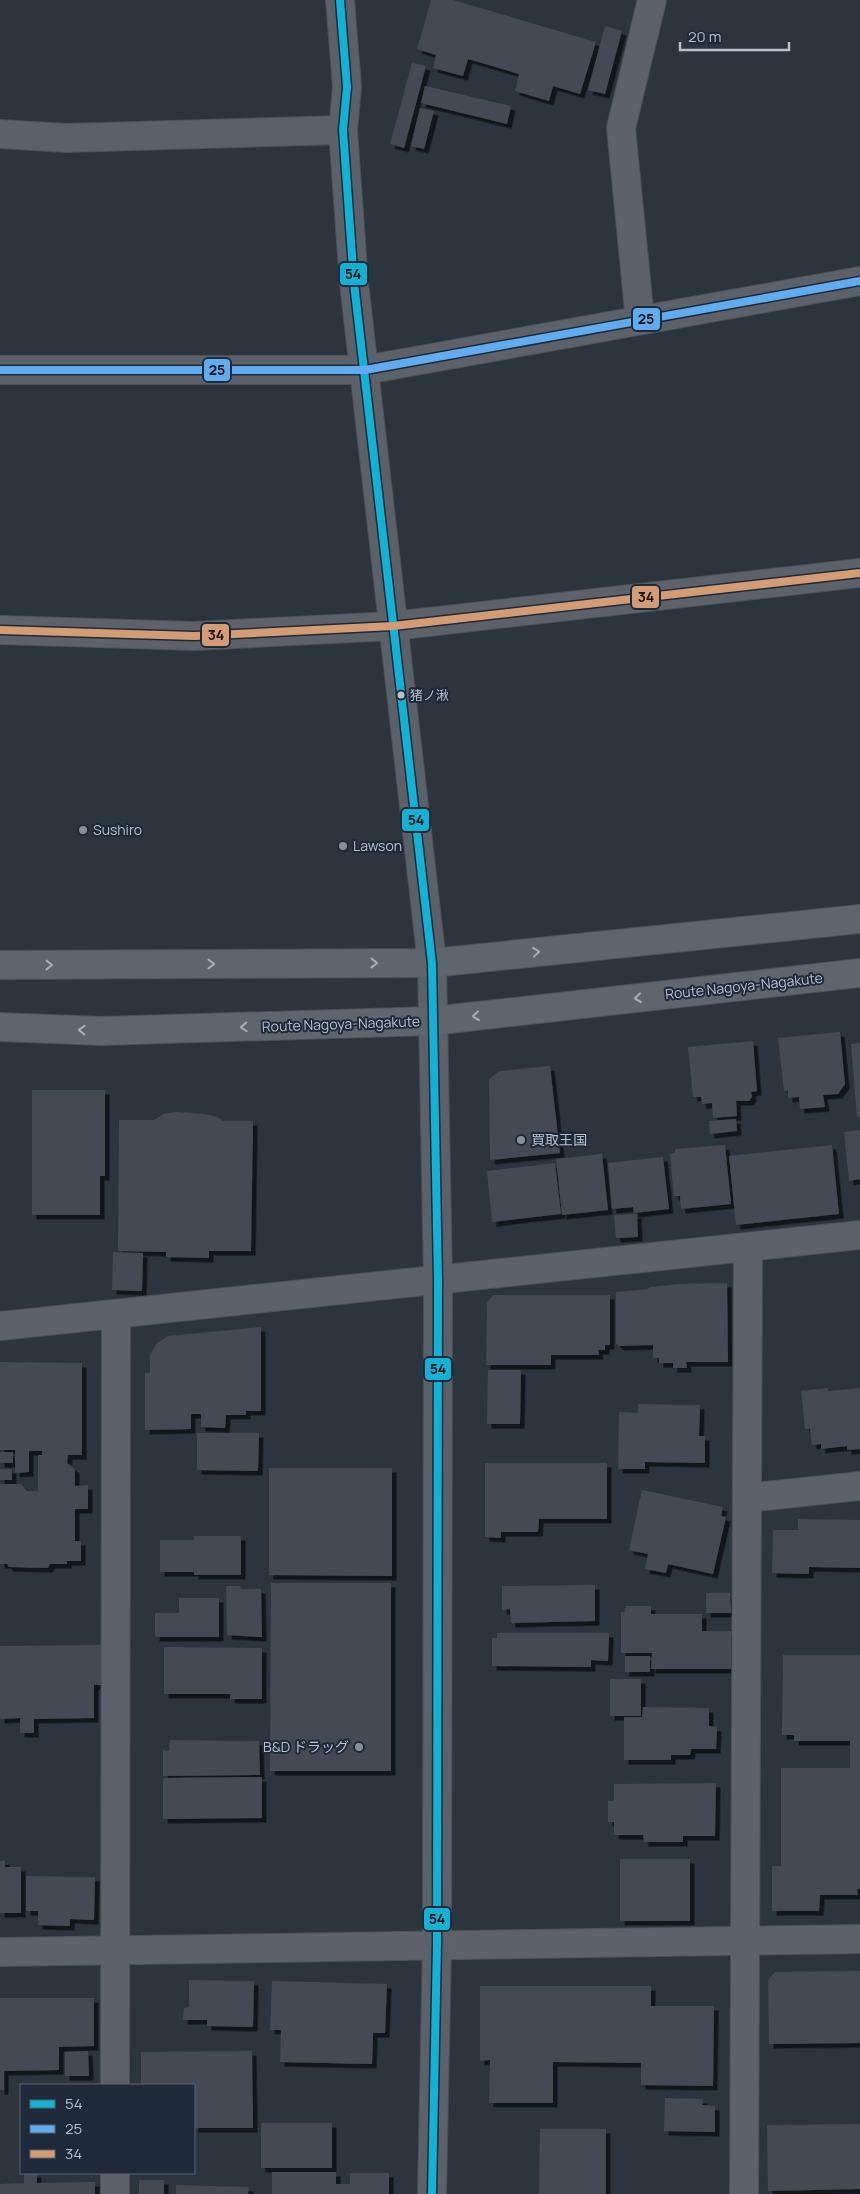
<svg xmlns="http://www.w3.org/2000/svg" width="860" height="2194" font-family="Manrope,'Noto Sans JP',sans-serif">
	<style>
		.building { fill: #444a52; filter: url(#shadow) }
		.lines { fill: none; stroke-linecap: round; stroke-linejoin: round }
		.street-casing { stroke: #4b5058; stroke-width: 30 }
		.secondary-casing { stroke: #4b5058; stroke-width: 30 }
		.primary-casing { stroke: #4a505a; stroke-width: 30 }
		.street { stroke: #5d626a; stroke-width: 28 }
		.secondary { stroke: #5b6169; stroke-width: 28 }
		.primary { stroke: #5f656c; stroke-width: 28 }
		.bus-1-casing { stroke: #1e2a3a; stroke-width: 11 }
		.bus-2-casing { stroke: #1e2a3a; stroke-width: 11 }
		.bus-3-casing { stroke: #1e2a3a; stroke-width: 11 }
		.bus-1 { stroke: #13b2d5; stroke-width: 8 }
		.bus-2 { stroke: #60acee; stroke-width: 8 }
		.bus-3 { stroke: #d39c74; stroke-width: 8 }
		.oneway { stroke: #a5aeba }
		.bus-dot { fill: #b7c0ce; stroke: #1e2a3a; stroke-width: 2 }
		.poi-dot { fill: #868f9c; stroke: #1e2a3a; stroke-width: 2 }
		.labels { text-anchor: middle; stroke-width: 4; stroke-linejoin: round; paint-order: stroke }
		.bus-label { font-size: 13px; fill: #b7c0ce; stroke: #1e2a3a; text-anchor: start }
		.poi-label { font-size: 14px; fill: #b7c0ce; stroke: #1e2a3a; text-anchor: start }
		.street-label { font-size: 14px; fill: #b7c0ce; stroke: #1e2a3a }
		.line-badge { stroke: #1e2a3a; stroke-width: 2 }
		.pale-badge-label { font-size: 14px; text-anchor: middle; font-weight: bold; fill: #111 }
	</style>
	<defs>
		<filter id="shadow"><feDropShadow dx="4.5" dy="4.5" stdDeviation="0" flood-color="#0009"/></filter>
	</defs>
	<rect width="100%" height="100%" fill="#2c343e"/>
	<!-- building -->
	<g class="building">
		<path d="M431,0H453L596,42L580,94L553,86L549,101L515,91L519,74L468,59L463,76L433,68L436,55L417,49Z"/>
		<path d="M605,26L622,31L605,94L588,90Z"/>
		<path d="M412,63L426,66L404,148L390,144Z"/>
		<path d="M425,86L511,106L507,124L421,103Z"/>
		<path d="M420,108L434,111L424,149L411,146Z"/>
		<path d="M840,1032L845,1084L838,1094L823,1095L825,1107L800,1109L799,1097L788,1098V1090L784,1091L778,1038Z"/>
		<path d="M753,1041L757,1091L751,1092L752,1097L749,1101H736L737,1116L713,1118L712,1103L702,1104L701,1097H693L688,1047Z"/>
		<path d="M860,1043V1117H857L851,1044Z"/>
		<path d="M550,1066L560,1153L490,1160L489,1079L500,1071Z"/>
		<path d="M32,1090H105V1176H100V1215H32Z"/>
		<path d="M176,1112L205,1114L217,1117L223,1121H253L251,1251H209V1258L166,1257V1252L118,1251L119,1120H154L164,1114Z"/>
		<path d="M736,1119L737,1131L710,1134L709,1121Z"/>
		<path d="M860,1130V1179L849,1181L844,1132Z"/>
		<path d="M725,1145L731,1204L681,1209L680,1196H674L670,1154L675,1153V1149Z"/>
		<path d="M832,1145L839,1214L736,1225L729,1156Z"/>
		<path d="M602,1154L608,1210L562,1215L556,1159Z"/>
		<path d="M663,1157L669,1209L634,1213L633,1207L612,1209L608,1163Z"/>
		<path d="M555,1163L561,1214L492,1222L487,1171Z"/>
		<path d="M637,1214L638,1237L616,1238L614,1215Z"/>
		<path d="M113,1252L143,1253L142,1291L112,1290Z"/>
		<path d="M727,1283L728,1362H686L687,1368H673V1363H659V1358H653V1345L619,1346L616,1343V1292L648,1289L650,1287L678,1284Z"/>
		<path d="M493,1295H610V1345H605V1350H598L599,1355H551V1365H486L487,1303Z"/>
		<path d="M261,1327V1411H246V1415H226L225,1428L201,1427V1414H191V1429L145,1430V1373H150V1355L157,1343L168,1336Z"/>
		<path d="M0,1362L82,1363V1455H68L67,1463L75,1469V1486L88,1485V1509H75V1541H81V1561H67V1564H50L48,1568L9,1567L7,1564H0V1484H21L27,1491H38V1455H42V1451H29V1472L15,1473V1450H0Z"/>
		<path d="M488,1370H521L520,1424H487Z"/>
		<path d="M828,1388V1391L860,1388V1449L847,1450V1446L821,1449V1444L812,1445L810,1429H805L801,1391Z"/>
		<path d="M638,1404L700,1405L699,1436H705V1463L645,1462V1469H618L619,1412L638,1413Z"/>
		<path d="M197,1433H259L258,1471L197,1470Z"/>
		<rect x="0" y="1452" width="13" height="11"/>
		<path d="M485,1463H607V1519H539L538,1532H501V1538L485,1537Z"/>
		<path d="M269,1468H392V1576L269,1575Z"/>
		<rect x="0" y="1469" width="12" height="11"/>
		<path d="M642,1490L723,1507L721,1516L726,1517L713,1574L668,1564L666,1573L645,1569L648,1554L629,1550Z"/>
		<path d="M798,1519L860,1520V1568L809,1567V1574L772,1573L773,1530H798Z"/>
		<path d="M194,1536H241V1575H194V1572H160V1540H194Z"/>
		<path d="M271,1583H391V1771H270Z"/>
		<path d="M595,1585V1621L511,1623L510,1609L502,1610V1586Z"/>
		<path d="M226,1586H240L241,1589H261L262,1637L227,1635Z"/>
		<path d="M706,1593H730L731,1613H706Z"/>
		<path d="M179,1598H219V1637H155V1613H179Z"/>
		<path d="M626,1606H651V1614H702V1631H731V1669H651L652,1653H621V1612H625Z"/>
		<path d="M497,1633H609L608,1661L591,1660V1667L492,1666V1638H497Z"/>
		<path d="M101,1645L102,1685H94V1718L34,1719V1733H20V1718L0,1719V1646Z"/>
		<path d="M164,1647L262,1648V1699H230V1694H164Z"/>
		<path d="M783,1655H860V1889H857L858,1895H820L819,1911H772V1866H781V1768H850V1741H794V1735H782Z"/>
		<rect x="625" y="1656" width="25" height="16"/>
		<rect x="610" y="1679" width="31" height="37"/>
		<path d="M643,1707L709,1708V1726L717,1727L716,1749H691L690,1755H671V1760H624V1717H642Z"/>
		<path d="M170,1740L259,1741L260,1775L163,1776V1750L169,1751Z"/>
		<path d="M262,1777V1818L163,1819V1778Z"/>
		<path d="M716,1783L715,1836H683V1842H644L643,1835H614V1822H608V1801H614V1784Z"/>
		<rect x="620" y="1859" width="70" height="62"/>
		<path d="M5,1860V1867H21V1913H0V1861Z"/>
		<path d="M26,1876L95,1877L94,1920L70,1919V1926L38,1925V1911H26Z"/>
		<path d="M860,1971V2043L769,2044L768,1980L775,1972Z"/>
		<path d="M189,1980L254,1981L253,2027L207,2026V2020H183L184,2008L189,2007Z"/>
		<path d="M272,1981L387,1984L385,2033H373L372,2064L280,2062L281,2030H270Z"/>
		<path d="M480,1986H651V2006H714L713,2086L641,2085V2063L553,2062V2103H489L490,2060L480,2061Z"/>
		<path d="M0,1998H94V2046L59,2047V2070L4,2071V2090H0Z"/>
		<path d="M88,2051L89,2076H65V2052Z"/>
		<path d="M252,2051L253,2128H194V2085H141V2052Z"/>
		<path d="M665,2098L703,2099L702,2105L715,2106V2132L664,2131Z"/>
		<rect x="261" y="2123" width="71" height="45"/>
		<path d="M860,2124V2189L768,2191L767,2125Z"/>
		<path d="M540,2129H606V2194H539Z"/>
		<path d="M272,2172H336V2184H350V2173H389V2194H272Z"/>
		<path d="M24,2173H37V2183L95,2182V2194H0V2184L24,2183Z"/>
		<rect x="139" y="2180" width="25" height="14"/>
		<path d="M176,2185L249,2187L248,2194H176Z"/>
	</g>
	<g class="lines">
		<!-- street casing -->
		<g class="street-casing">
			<g id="street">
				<path d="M640,320L621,128L652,0"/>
				<path d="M0,370H365L860,281"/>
				<path d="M0,630L194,636L393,626L860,573"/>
				<path d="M0,1326L860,1235"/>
				<path d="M747,1498L860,1486"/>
				<path d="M0,1952L860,1939"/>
				<path d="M115,2085L116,1314"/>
				<path d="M115,2194V2173"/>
				<path d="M744,2194L748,1247"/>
			</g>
		</g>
		<!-- secondary casing -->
		<g class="secondary-casing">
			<g id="secondary">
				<path d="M340,0L347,87L343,130L354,283L432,963L438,1280L437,1944L432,2194"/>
				<path d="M0,134L66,138L343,130"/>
			</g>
		</g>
		<!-- primary casing -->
		<g class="primary-casing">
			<g id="primary">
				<path d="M0,965L432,963L860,919"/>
				<path d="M0,1027L102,1031L432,1021L860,973"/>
			</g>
		</g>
		<!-- street -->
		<use href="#street" class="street"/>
		<!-- secondary -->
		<use href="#secondary" class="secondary"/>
		<!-- primary -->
		<use href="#primary" class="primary"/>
		<!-- bus-1 casing -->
		<g class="bus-1-casing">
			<path id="bus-1" d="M340,0L347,87L343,130L354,283L432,963L438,1280L437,1944L432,2194"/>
		</g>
		<!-- bus-2 casing -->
		<g class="bus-2-casing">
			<path id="bus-2" d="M0,370H365L860,281"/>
		</g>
		<!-- bus-3 casing -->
		<g class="bus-3-casing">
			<path id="bus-3" d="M0,630L194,636L393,626L860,573"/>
		</g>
		<!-- bus-1 -->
		<use href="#bus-1" class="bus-1"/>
		<!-- bus-2 -->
		<use href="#bus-2" class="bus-2"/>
		<!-- bus-3 -->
		<use href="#bus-3" class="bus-3"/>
	</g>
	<!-- one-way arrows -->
	<defs><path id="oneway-chevron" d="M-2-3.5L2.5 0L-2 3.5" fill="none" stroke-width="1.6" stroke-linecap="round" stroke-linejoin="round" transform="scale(1.25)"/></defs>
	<g class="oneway">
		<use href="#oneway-chevron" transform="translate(536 952) rotate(-6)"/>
		<use href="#oneway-chevron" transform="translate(374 963)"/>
		<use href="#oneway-chevron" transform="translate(211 964)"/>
		<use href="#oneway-chevron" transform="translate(49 965)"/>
		<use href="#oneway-chevron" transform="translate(638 998) rotate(174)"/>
		<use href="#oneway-chevron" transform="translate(476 1016) rotate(174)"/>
		<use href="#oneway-chevron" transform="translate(244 1027) rotate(178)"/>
		<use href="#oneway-chevron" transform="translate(82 1030) rotate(-178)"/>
	</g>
	<!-- markers -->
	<circle class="bus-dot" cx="401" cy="695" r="4.5"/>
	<g class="poi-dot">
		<circle cx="83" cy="830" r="5"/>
		<circle cx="343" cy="846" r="5"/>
		<circle cx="521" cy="1140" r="5"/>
		<circle cx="359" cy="1747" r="5"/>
	</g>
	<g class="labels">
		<!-- bus labels -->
		<g class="bus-label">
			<text x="410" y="700">猪ノ湫</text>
		</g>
		<!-- poi labels -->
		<g class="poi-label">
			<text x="93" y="835">Sushiro</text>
			<text x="353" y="851">Lawson</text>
			<text x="531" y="1145">買取王国</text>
			<text x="349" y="1752" text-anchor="end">B&amp;D ドラッグ</text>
		</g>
		<!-- street labels -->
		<g class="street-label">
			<text transform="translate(744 986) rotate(-6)" y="5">Route Nagoya-Nagakute</text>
			<text transform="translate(341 1024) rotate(-2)" y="5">Route Nagoya-Nagakute</text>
		</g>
	</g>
	<g class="line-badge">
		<rect x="339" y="262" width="29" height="24" rx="5" fill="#13b2d5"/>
		<rect x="632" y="307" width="29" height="24" rx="5" fill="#60acee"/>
		<rect x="203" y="358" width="28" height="24" rx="5" fill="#60acee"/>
		<rect x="631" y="585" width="29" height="24" rx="5" fill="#d39c74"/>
		<rect x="201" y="623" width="29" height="24" rx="5" fill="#d39c74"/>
		<rect x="401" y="808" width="29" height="24" rx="5" fill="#13b2d5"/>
		<rect x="424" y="1357" width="28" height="24" rx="5" fill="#13b2d5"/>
		<rect x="423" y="1907" width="28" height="24" rx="5" fill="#13b2d5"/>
	</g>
	<g class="pale-badge-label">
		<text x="353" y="279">54</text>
		<text x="646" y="324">25</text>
		<text x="217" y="375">25</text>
		<text x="646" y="602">34</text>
		<text x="216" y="640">34</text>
		<text x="416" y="825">54</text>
		<text x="438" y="1374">54</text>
		<text x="437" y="1924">54</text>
	</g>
	<!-- legend -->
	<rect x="20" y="2084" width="175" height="90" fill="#1e2a3a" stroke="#5b6675"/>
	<rect x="30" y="2100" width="25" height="8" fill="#13b2d5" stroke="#5b6675"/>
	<text x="65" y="2109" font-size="15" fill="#b7c0ce">54</text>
	<rect x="30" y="2125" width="25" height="8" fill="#60acee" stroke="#5b6675"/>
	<text x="65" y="2134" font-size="15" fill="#b7c0ce">25</text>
	<rect x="30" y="2150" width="25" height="8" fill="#d39c74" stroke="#5b6675"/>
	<text x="65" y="2159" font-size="15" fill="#b7c0ce">34</text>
	<!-- scale -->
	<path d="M680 42v8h109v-8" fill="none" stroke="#b7c0ce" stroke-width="2.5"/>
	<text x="688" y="42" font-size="15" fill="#b7c0ce" stroke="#1e2a3a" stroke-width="4" paint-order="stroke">20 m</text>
</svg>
